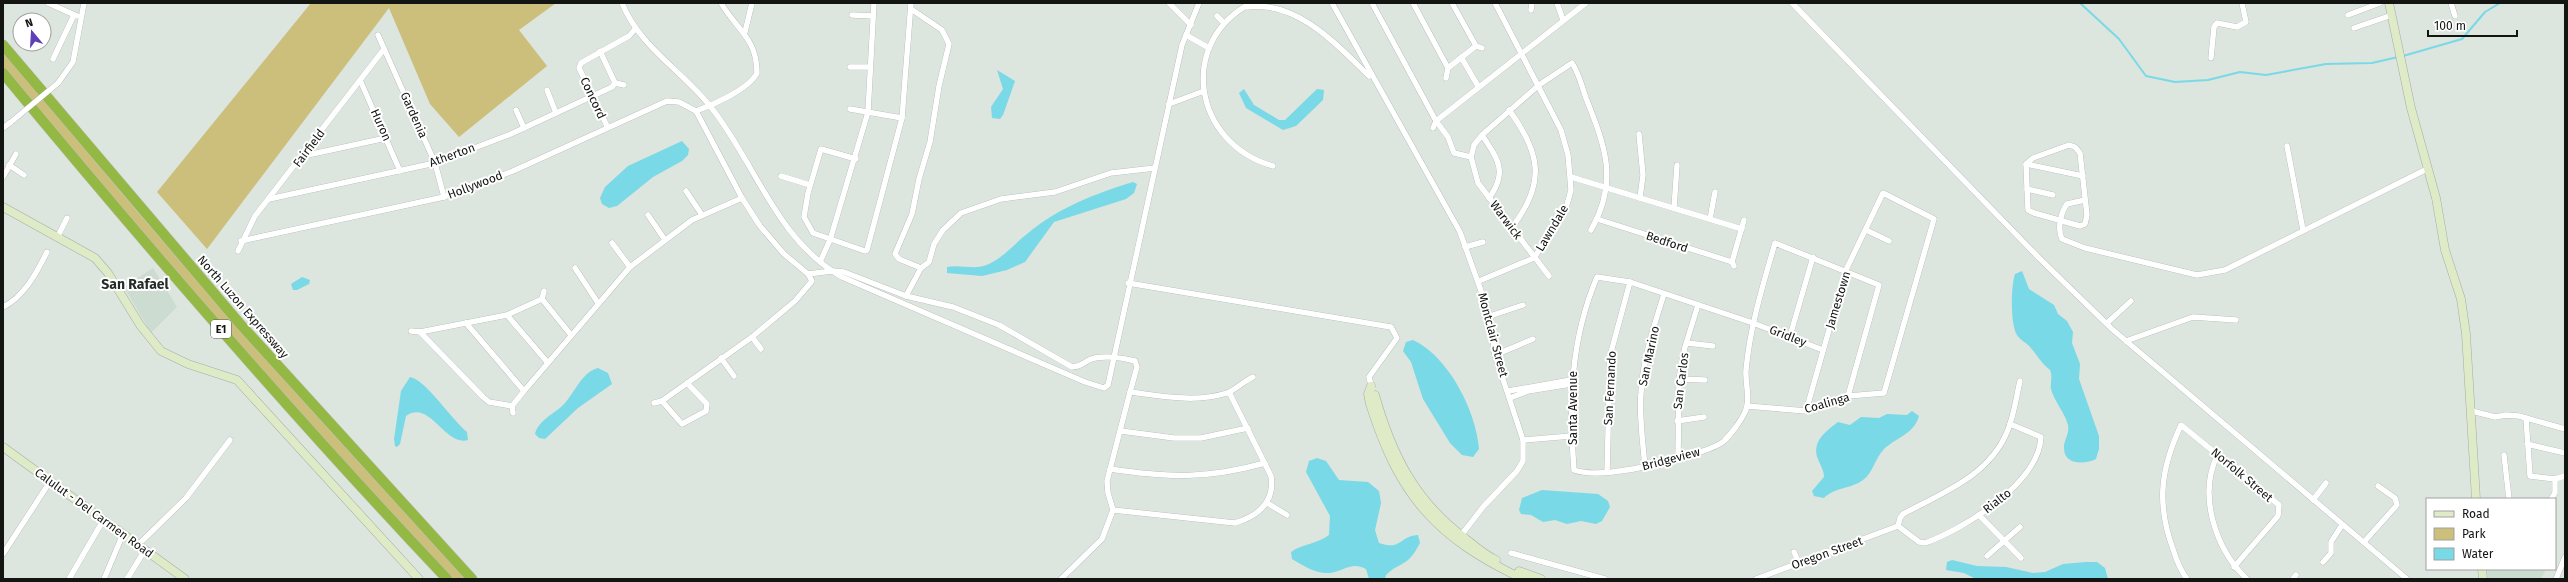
<svg xmlns="http://www.w3.org/2000/svg" width="2568" height="582" font-family="'Fira Sans',sans-serif">
	<style>
		.built { fill: #cddcd0 }
		.green { fill: #ccbe7b }
		.water { fill: #79d9e6 }
		.lines { fill: none; stroke-linecap: round; stroke-linejoin: round }
		.stream { stroke: #79d9e6; stroke-width: 2 }
		.street-casing { stroke: #a5ada7; stroke-width: 6 }
		.secondary-casing { stroke: #a5ada7; stroke-width: 9 }
		.highway-casing { stroke: #c1c2c1; stroke-width: 11 }
		.street { stroke: #fff; stroke-width: 5.5 }
		.secondary { stroke: #dfeac7; stroke-width: 8 }
		.highway { stroke: #93b844; stroke-width: 10 }
		.street-bridge-casing { stroke: #a5ada7; stroke-width: 6; stroke-linecap: butt }
		.street-bridge { stroke: #fff; stroke-width: 5.5 }
		.labels { text-anchor: middle; stroke-width: 4; stroke-linejoin: round; paint-order: stroke }
		.shield { fill: #fff; stroke: #595b59; stroke-width: 1 }
		.shield-label { font-size: 11px; font-weight: bold; fill: #121512 }
		.street-label { font-size: 12px; fill: #121512; stroke: #fff }
		.quarter-label { font-size: 14px; font-weight: bold; fill: #252c27; stroke: #fff }
	</style>
	<rect width="100%" height="100%" fill="#dce5de"/>
	<!-- built -->
	<g class="built">
		<path d="M153,268L177,307L151,333L124,287Z"/>
		<path d="M2487,569H2546L2541,579H2488Z"/>
	</g>
	<!-- green -->
	<g class="green">
		<path d="M311,3H556L519,30L547,66L459,137L430,104L389,8L207,249L157,192Z"/>
		<path d="M3,50C151,232 306,409 468,579H450L252,361L3,70Z"/>
	</g>
	<!-- water -->
	<g class="water">
		<path d="M997,70L1015,81L1003,115L1000,119L992,118L991,107L1003,89Z"/>
		<path d="M1244,89L1254,105L1279,120H1285L1317,89L1324,90L1323,100L1296,126L1283,130L1246,108L1239,93Z"/>
		<path d="M682,141L689,149L688,155L682,161L653,177L617,206L609,208L602,204L600,198L605,187L628,166Z"/>
		<path d="M1133,182L1137,184L1134,193L1126,199L1054,222L1025,262L1007,270L982,276L947,273V267C961,264 975,271 989,264C1004,257 1014,244 1027,234C1058,208 1094,194 1133,182Z"/>
		<path d="M2022,271L2029,289L2054,305L2058,314L2067,321L2073,332L2072,343L2080,364L2079,379L2099,436V449L2096,459C2086,464 2065,466 2064,449C2063,441 2070,434 2068,425C2065,413 2054,401 2051,389C2050,383 2053,377 2050,370C2040,362 2038,356 2030,347C2027,343 2020,340 2017,335C2010,324 2011,285 2015,274Z"/>
		<path d="M302,277L310,280L309,284L297,290H293L291,284Z"/>
		<path d="M1413,340C1449,357 1476,411 1479,449L1473,457L1462,455L1450,443L1423,399L1411,362L1403,351L1406,342Z"/>
		<path d="M598,368L608,373L612,384L578,408L545,439L539,438L535,434C539,419 555,414 565,403C575,392 582,372 598,368Z"/>
		<path d="M410,377C426,380 451,419 467,432L468,440C445,447 430,399 406,416L400,444L397,447L395,446L394,439L401,391Z"/>
		<path d="M1912,411L1919,416C1914,434 1897,437 1884,449C1875,458 1873,473 1863,480C1851,489 1835,487 1824,498L1814,496L1812,491L1824,477C1824,470 1820,465 1818,459C1811,442 1826,431 1838,422L1850,425L1861,417L1879,418L1887,414L1907,415Z"/>
		<path d="M1317,458L1326,461L1339,480L1368,482L1379,491L1381,503L1375,530L1379,543C1402,551 1399,536 1418,535L1420,543C1407,568 1402,560 1386,575L1385,579H1369L1366,569C1352,561 1344,571 1330,573C1315,574 1304,566 1292,559L1291,552C1302,544 1317,544 1329,535L1330,516L1306,472L1309,461Z"/>
		<path d="M1542,490L1598,494L1608,501L1610,507L1602,521L1596,524L1581,521L1567,524L1555,520L1543,522L1531,515L1521,514L1519,510L1522,498Z"/>
		<path d="M1952,560L1977,566L2006,567L2033,573L2045,572L2063,564L2086,562H2097L2105,568L2108,579H1976L1964,573L1946,570L1947,562Z"/>
	</g>
	<g class="lines">
		<!-- stream -->
		<g class="stream">
			<path d="M2080,3L2119,39L2146,76L2175,82L2208,80L2240,72L2266,75L2326,64L2372,63L2398,57"/>
			<path d="M2403,56L2462,39L2485,12L2500,3"/>
		</g>
		<!-- street casing -->
		<g class="street-casing">
			<g id="street">
				<path d="M48,3L77,16"/>
				<path d="M622,3C639,46 682,71 710,106C756,163 775,239 842,277L1085,382L1104,388L1108,385L1182,45L1199,3"/>
				<path d="M1169,3L1191,25"/>
				<path d="M1251,3C1176,43 1194,144 1273,166"/>
				<path d="M1332,3L1460,232L1490,316L1495,355L1523,440V461L1517,471L1483,507L1459,538"/>
				<path d="M1372,3L1436,121L1448,137L1454,153L1471,157"/>
				<path d="M1413,3L1448,68L1476,46L1452,3"/>
				<path d="M1557,3L1563,20"/>
				<path d="M1792,3L2039,258L2112,329L2407,579"/>
				<path d="M2451,3L2455,16"/>
				<path d="M1247,7C1297,0 1337,45 1369,76"/>
				<path d="M911,9L942,30L949,44L939,86L930,142L919,179L912,214L895,254L899,259L921,268"/>
				<path d="M1531,10L1532,3"/>
				<path d="M852,15L873,16"/>
				<path d="M2348,15L2380,3"/>
				<path d="M1217,16L1224,23"/>
				<path d="M2354,28L2392,15"/>
				<path d="M745,32L752,3"/>
				<path d="M378,35L435,163L444,197"/>
				<path d="M1186,35L1209,48"/>
				<path d="M1476,46L1482,48"/>
				<path d="M600,51L615,83"/>
				<path d="M1461,57L1478,86"/>
				<path d="M2211,58L2214,27L2217,23L2237,27L2246,22L2242,3"/>
				<path d="M53,59L74,15"/>
				<path d="M850,67H869"/>
				<path d="M1446,78L1448,68"/>
				<path d="M360,80L400,171"/>
				<path d="M58,83L73,62L84,3"/>
				<path d="M547,90L556,113"/>
				<path d="M1169,104L1204,91"/>
				<path d="M850,109L902,118"/>
				<path d="M516,110L524,128"/>
				<path d="M1509,110C1541,153 1546,184 1512,227"/>
				<path d="M696,111C713,105 749,89 757,73C757,38 736,29 721,3"/>
				<path d="M607,126L579,68L581,63L629,36L636,28"/>
				<path d="M3,128L11,122"/>
				<path d="M1433,128L1436,121L1586,3"/>
				<path d="M1639,134L1643,175L1640,198"/>
				<path d="M1482,135C1498,159 1508,172 1489,198"/>
				<path d="M2069,145L2075,147L2080,153L2087,215L2085,224L2080,226L2034,213L2028,210L2026,164L2033,158Z"/>
				<path d="M2287,146L2303,230"/>
				<path d="M303,156L386,138"/>
				<path d="M856,159L821,149L808,193L804,217L813,233L865,251L867,250L902,118L911,3"/>
				<path d="M2026,164L2083,176"/>
				<path d="M9,165L24,175"/>
				<path d="M781,176L810,185"/>
				<path d="M3,177L16,154"/>
				<path d="M1571,177L1742,229"/>
				<path d="M2027,189L2053,195"/>
				<path d="M686,191L702,215"/>
				<path d="M269,199L435,163L511,134L612,87L615,83L624,85"/>
				<path d="M2085,200L2067,204C2061,212 2057,229 2062,239L2085,248L2197,275L2225,270L2427,169"/>
				<path d="M1674,208L1677,165"/>
				<path d="M648,215L665,240"/>
				<path d="M1597,219L1732,262L1734,266"/>
				<path d="M1710,219L1715,192"/>
				<path d="M1866,230L1889,241"/>
				<path d="M58,236L67,218"/>
				<path d="M241,241L444,197L513,171L667,101L679,102L696,111L742,198L760,226L784,254L808,274L812,281L795,301L752,337L662,401L654,403"/>
				<path d="M612,243L630,267"/>
				<path d="M1465,247L1483,242"/>
				<path d="M238,251L255,216L384,49"/>
				<path d="M820,262L830,240L868,112L874,3"/>
				<path d="M1732,262L1744,220"/>
				<path d="M575,268L598,303"/>
				<path d="M808,274L832,271L844,272L906,296L953,307L999,325L1072,367C1081,367 1083,363 1089,360C1100,354 1124,358 1135,361L1137,367L1130,392"/>
				<path d="M1549,276L1478,183L1471,157L1474,145L1482,135L1539,85L1572,63C1579,73 1582,87 1586,98C1605,146 1619,181 1591,230"/>
				<path d="M1479,281L1534,258L1566,208L1571,190L1568,155L1561,130L1495,3"/>
				<path d="M1128,283L1391,327L1397,338L1369,377L1372,389"/>
				<path d="M906,296L921,268L929,262L934,244L943,230L961,213L1001,199L1055,192L1111,173L1155,168"/>
				<path d="M542,299L571,335"/>
				<path d="M3,307C24,297 37,272 47,252"/>
				<path d="M507,315L548,363"/>
				<path d="M1490,316L1523,305"/>
				<path d="M466,323L524,391"/>
				<path d="M2107,323L2131,301"/>
				<path d="M411,331L420,332L507,315L542,299L544,291"/>
				<path d="M420,332L483,397L489,402L512,406"/>
				<path d="M1790,336L1813,257"/>
				<path d="M752,337L761,349"/>
				<path d="M2126,341L2193,317L2236,320"/>
				<path d="M1687,343L1713,346"/>
				<path d="M1823,350L1753,323L1630,282L1597,277C1570,341 1569,403 1574,470C1593,477 1632,470 1652,465C1667,462 1714,450 1724,441C1731,434 1741,421 1745,412C1751,400 1745,383 1746,370C1750,326 1763,285 1775,243L1879,285L1848,396"/>
				<path d="M1495,355L1533,339"/>
				<path d="M721,358L734,376"/>
				<path d="M1679,379L1705,380"/>
				<path d="M1508,391L1571,380"/>
				<path d="M1229,392L1271,476C1275,502 1258,516 1235,523L1113,510L1108,493L1107,481L1130,392C1162,396 1195,403 1227,393C1235,390 1244,381 1253,377"/>
				<path d="M1510,398L1528,391L1571,384"/>
				<path d="M662,401L682,424L706,411L707,404L687,383"/>
				<path d="M1747,406L1806,411L1848,396L1884,393L1934,219L1883,193L1846,270L1806,411"/>
				<path d="M2472,411L2495,417L2506,415L2519,416L2565,429"/>
				<path d="M513,413L512,406L524,391L630,267L692,220L742,198"/>
				<path d="M2526,418L2530,476L2555,479L2565,476"/>
				<path d="M1677,421L1704,417"/>
				<path d="M1121,431L1174,438H1201L1248,428"/>
				<path d="M1523,440L1571,436"/>
				<path d="M2527,444L2565,453"/>
				<path d="M2218,454C2197,495 2216,550 2247,579"/>
				<path d="M2504,455L2509,499"/>
				<path d="M1678,459L1679,379L1685,347L1698,305"/>
				<path d="M1645,467C1643,443 1639,417 1641,393C1643,358 1654,326 1664,294"/>
				<path d="M1110,469C1170,478 1207,479 1265,463"/>
				<path d="M1607,472L1610,356L1630,282"/>
				<path d="M2551,499L2555,493V479"/>
				<path d="M2313,500L2326,483"/>
				<path d="M1267,503L1287,515"/>
				<path d="M1979,515L2021,558"/>
				<path d="M1898,526L1919,542L1925,543C1964,529 2039,483 2041,437L2010,424"/>
				<path d="M1898,526L1900,518L1903,514C1942,493 1989,476 2007,432C2014,416 2016,398 2020,381"/>
				<path d="M2364,542L2397,505L2395,498L2378,486"/>
				<path d="M138,545L186,498L230,440"/>
				<path d="M1794,552L1799,563"/>
				<path d="M1511,553L1605,579"/>
				<path d="M3,554L51,480"/>
				<path d="M1987,556L2020,527"/>
				<path d="M2323,562L2331,553V542L2342,525"/>
				<path d="M69,579L104,519"/>
				<path d="M104,579L123,534"/>
				<path d="M127,579L145,550"/>
				<path d="M1061,579L1102,539L1113,510"/>
				<path d="M1756,579L1898,526"/>
				<path d="M2187,579C2181,571 2176,559 2173,549C2156,503 2161,468 2181,425L2279,505L2278,516L2234,567"/>
				<path d="M2293,579L2296,575"/>
				<path d="M2556,579L2565,557"/>
			</g>
		</g>
		<!-- secondary casing -->
		<g class="secondary-casing">
			<g id="secondary">
				<path d="M2389,3L2411,108L2436,198L2445,250L2461,299L2466,334L2476,499"/>
				<path d="M3,207L95,258L108,273L140,325L161,351L188,364L237,380L419,579"/>
				<path d="M1371,386L1368,394L1370,404C1399,496 1436,538 1523,579"/>
				<path d="M1375,395C1392,455 1415,501 1466,539C1476,547 1485,555 1496,560"/>
				<path d="M3,447L185,579"/>
				<path d="M2482,569L2483,579"/>
				<path d="M1519,571L1541,579"/>
			</g>
		</g>
		<!-- highway casing -->
		<g class="highway-casing">
			<g id="highway">
				<path d="M3,45L241,325L472,579"/>
				<path d="M3,73C146,246 293,416 447,579"/>
			</g>
		</g>
		<!-- street -->
		<use href="#street" class="street"/>
		<!-- secondary -->
		<use href="#secondary" class="secondary"/>
		<!-- highway -->
		<use href="#highway" class="highway"/>
		<!-- street-bridge casing -->
		<g class="street-bridge-casing">
			<path id="street-bridge" d="M11,122L58,83"/>
		</g>
		<!-- street-bridge -->
		<use href="#street-bridge" class="street-bridge"/>
	</g>
	<g class="labels">
		<!-- shield labels -->
		<rect class="shield" x="211" y="320" width="20" height="18" rx="3"/>
		<g class="shield-label">
			<text x="221" y="333">E1</text>
		</g>
		<!-- street labels -->
		<g class="street-label">
			<text transform="translate(593 98) rotate(65)" y="4">Concord</text>
			<text transform="translate(414 115) rotate(66)" y="4">Gardenia</text>
			<text transform="translate(381 125) rotate(66)" y="4">Huron</text>
			<text transform="translate(309 148) rotate(-53)" y="4">Fairfield</text>
			<text transform="translate(452 155) rotate(-20)" y="4">Atherton</text>
			<text transform="translate(475 185) rotate(-21)" y="4">Hollywood</text>
			<text transform="translate(1506 220) rotate(53)" y="4">Warwick</text>
			<text transform="translate(1552 228) rotate(-59)" y="4">Lawndale</text>
			<text transform="translate(1667 242) rotate(18)" y="4">Bedford</text>
			<text transform="translate(1838 300) rotate(-73)" y="4">Jamestown</text>
			<text transform="translate(243 307) rotate(49)" y="4">North Luzon Expressway</text>
			<text transform="translate(1493 335) rotate(75)" y="4">Montclair Street</text>
			<text transform="translate(1788 336) rotate(21)" y="4">Gridley</text>
			<text transform="translate(1649 356) rotate(-78)" y="4">San Marino</text>
			<text transform="translate(1681 381) rotate(-83)" y="4">San Carlos</text>
			<text transform="translate(1610 388) rotate(-87)" y="4">San Fernando</text>
			<text transform="translate(1827 403) rotate(-16)" y="4">Coalinga</text>
			<text transform="translate(1573 408) rotate(-90)" y="4">Santa Avenue</text>
			<text transform="translate(1671 459) rotate(-15)" y="4">Bridgeview</text>
			<text transform="translate(2242 475) rotate(40)" y="4">Norfolk Street</text>
			<text transform="translate(1997 501) rotate(-38)" y="4">Rialto</text>
			<text transform="translate(94 513) rotate(36)" y="4">Calulut - Del Carmen Road</text>
			<text transform="translate(1827 553) rotate(-20)" y="4">Oregon Street</text>
		</g>
		<!-- quarter labels -->
		<g class="quarter-label">
			<text x="135" y="289">San Rafael</text>
		</g>
	</g>
	<!-- border -->
	<rect width="2568" height="582" fill="none" stroke="#121512" stroke-width="8"/>
	<!-- legend -->
	<rect x="2426" y="498" width="130" height="72" fill="#ffffff" stroke="#a0a1a0"/>
	<rect x="2434" y="511" width="20" height="6" fill="#dfeac7" stroke="#a0a1a0"/>
	<text x="2462" y="518" font-size="12" fill="#121512">Road</text>
	<rect x="2434" y="528" width="20" height="12" fill="#ccbe7b" stroke="#a0a1a0"/>
	<text x="2462" y="538" font-size="12" fill="#121512">Park</text>
	<rect x="2434" y="548" width="20" height="12" fill="#79d9e6" stroke="#a0a1a0"/>
	<text x="2462" y="558" font-size="12" fill="#121512">Water</text>
	<!-- north arrow -->
	<g transform="translate(32 32) rotate(342)"><circle r="19" fill="#ffffff" stroke="#a0a1a0"/>
	<path d="M0-3L7 15L0 10L-7 15Z" fill="#5d3fb7"/>
	<text y="-6" font-size="11" font-weight="bold" text-anchor="middle" fill="#121512">N</text>
	</g>
	<!-- scale -->
	<path d="M2428 30v6h89v-6" fill="none" stroke="#121512" stroke-width="2"/>
	<text x="2434" y="30" font-size="12" fill="#121512" stroke="#ffffff" stroke-width="3" paint-order="stroke">100 m</text>
</svg>
